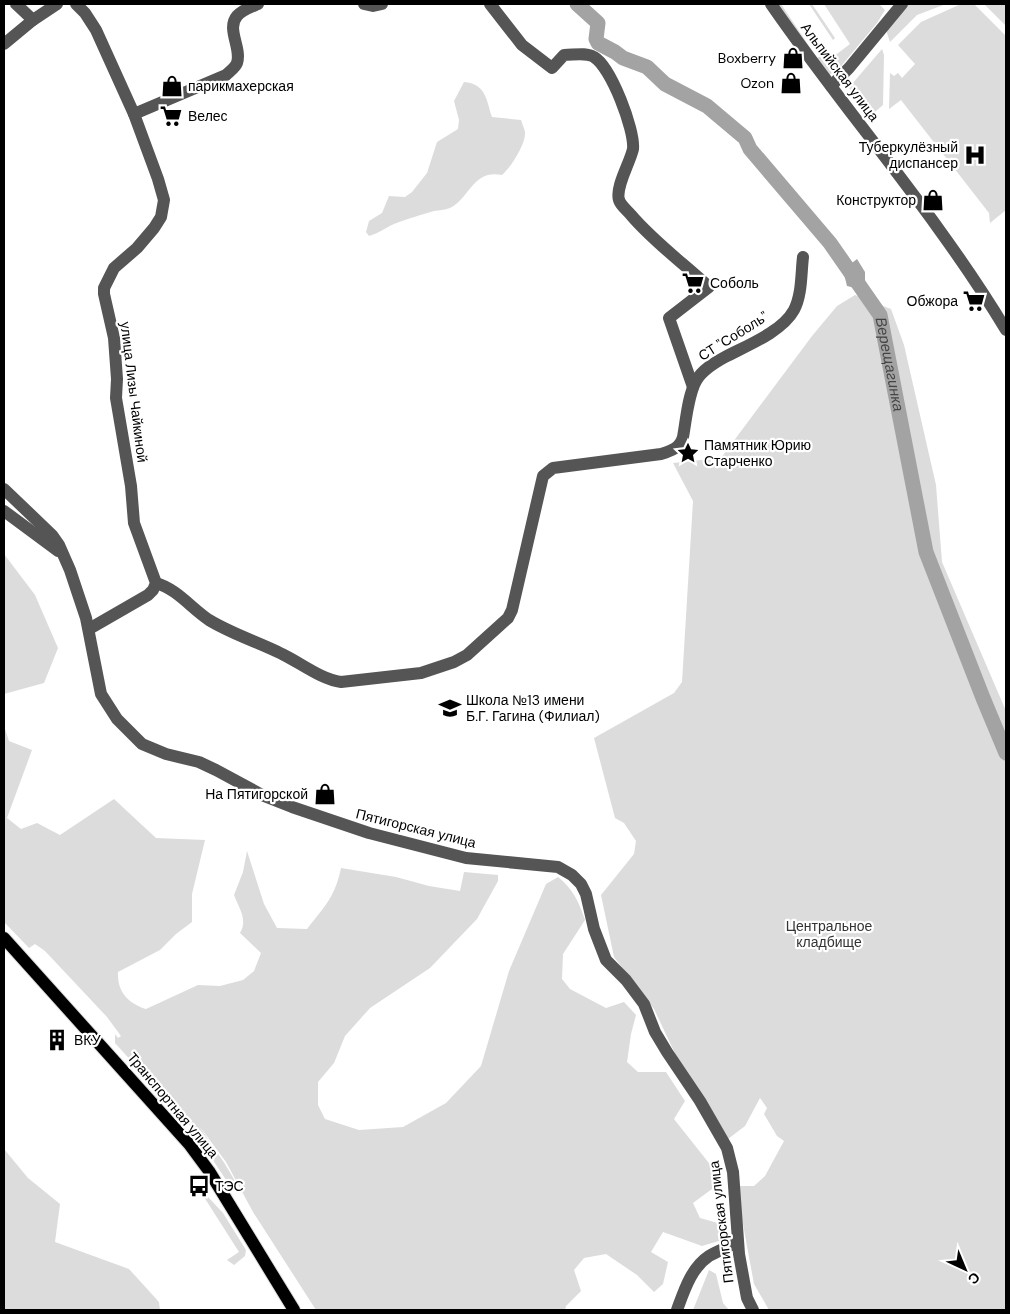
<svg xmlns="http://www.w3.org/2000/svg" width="1010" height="1314" font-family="'DM Sans',sans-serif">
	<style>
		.green { fill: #dcdcdc }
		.water { fill: #a3a3a3 }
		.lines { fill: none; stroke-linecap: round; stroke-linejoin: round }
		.river { stroke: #a3a3a3; stroke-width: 15 }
		.major-casing { stroke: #dbdbdb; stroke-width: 14 }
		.minor { stroke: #555; stroke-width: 12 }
		.major { stroke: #000; stroke-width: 12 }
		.labels { text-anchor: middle; stroke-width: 4.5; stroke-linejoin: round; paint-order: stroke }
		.poi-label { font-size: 14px; fill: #000; stroke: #fff; text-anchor: start }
		.street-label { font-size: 14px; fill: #000; stroke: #fff }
		.park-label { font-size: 14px; fill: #333; stroke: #fff }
		.water-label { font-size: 15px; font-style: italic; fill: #444; stroke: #fff }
	</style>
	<rect width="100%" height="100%" fill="#fff"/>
	<!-- green -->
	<g class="green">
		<path d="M774,4H781L817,58L821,56L832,73L827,77Z"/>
		<path d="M809,4H812L835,38L833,40Z"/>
		<path d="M824,4H879L885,10L877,23L837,71L829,60L850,44Z"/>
		<path d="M908,4H946L917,15L890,42L886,30Z"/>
		<path d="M961,4L975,5L1006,36V210L990,223L989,213L901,100L889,109L890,73L894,76L898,73L902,78L915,64L898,45L921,22Z"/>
		<path d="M984,4H1006V26Z"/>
		<path d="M882,49L884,55L883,105L870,116L847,85L852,84Z"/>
		<path d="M464,82C486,84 486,99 492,117L521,120C522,123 524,128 525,132C526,144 511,167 502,175C473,169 470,198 450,208C445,210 439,210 434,211C421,215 406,219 394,224C385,228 379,233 369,236L366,232L369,221L382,213L389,196L405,197L412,192L427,173L437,142L458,129L459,120L454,101Z"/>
		<path d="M855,295L891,309L904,345L936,485L942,562L1006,711V1310H769L754,1284L740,1208V1186H754L765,1176L784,1141L777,1136L764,1114L767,1108L760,1098L745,1126L728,1139L680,1064L654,1009L614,957L601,895L634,854L636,841L624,823L615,818L594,738L674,693L682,682L693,501L673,463L721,458L812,336L837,306Z"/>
		<path d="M4,554L35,595L58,648L44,683L4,694Z"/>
		<path d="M4,726L9,741L32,750L7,818L21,829L37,823L60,835L114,799L156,838L205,840L192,894V922L176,934L160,950L118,972C117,992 128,1003 146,1009L198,985L220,986L243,980L254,971L261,953L240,933C248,920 239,908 234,895L243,872L247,851L264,904L277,928L307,929C325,906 335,897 341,868L396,877L429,886L460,891L464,872L498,875V881L477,919L430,968L370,1008L345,1036L334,1063L318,1082V1105L325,1119L359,1130L403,1127L446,1103L481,1066L509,971L546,884L558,877C573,889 579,902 585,920L563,954L562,979L570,989L606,1008L624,1002L636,1015L631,1034L627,1062L638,1072H666L685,1101L674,1119L712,1167L716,1186L693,1203L700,1218L725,1225L722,1240L702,1246L663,1232L651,1252L668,1262L663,1284L654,1292L637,1275L606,1254L584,1258L574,1270L581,1291L566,1306L565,1310H316L253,1212L226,1162L203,1131L199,1126L225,1164L238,1186L235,1190L234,1188L232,1189L191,1127L115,1043V1034L118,1038L121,1036L107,1017L45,951L35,944L29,948L4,922Z"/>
		<path d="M4,1149L28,1178L60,1204L55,1242L129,1269L159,1302L160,1310H4Z"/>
		<path d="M199,1184L208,1197L223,1213L246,1250L245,1256L234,1265L227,1260L239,1252L197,1186Z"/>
		<path d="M709,1270L716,1274L723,1303L729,1310H693Z"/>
	</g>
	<!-- water -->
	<path class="water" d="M857,259L865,272V283L855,288L847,286L843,270Z"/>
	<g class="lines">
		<!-- river -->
		<path class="river" id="s1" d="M577,4L598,23L596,39L598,43L615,52L623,58L647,67L665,84L707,106L745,138L750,149L830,243L880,315L926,552L983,698L1006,753"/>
		<!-- major casing -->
		<g class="major-casing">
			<path id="major" d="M4,938L189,1144L209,1171L294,1310"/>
		</g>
		<!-- minor -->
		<g class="minor">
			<path d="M16,4L33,20"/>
			<path d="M76,4L85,13L96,30L134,114L158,179L164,200L161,217L154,228L137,248L114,268L104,288V294L114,338L117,379L116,398L131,486L134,523L156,583L153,590L148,595L89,629"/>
			<path d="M364,4L373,6L382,4"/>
			<path d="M490,4L522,45L552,68L564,55C574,55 586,52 594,57C611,67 635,130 633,149C630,163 615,187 619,200C621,206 627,210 631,215C654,242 683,263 709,287L669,318L693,387"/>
			<path d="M771,4C847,114 937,215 1006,330"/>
			<path d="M4,44L33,20L57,4"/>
			<path d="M831,86L849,68L902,4"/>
			<path d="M134,114L226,75C230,71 235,68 237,63C242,48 226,29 237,16C242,10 251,7 258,4"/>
			<path d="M4,489L52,535L59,545L70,570L86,618L101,694L117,719L142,744L166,754L199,762L216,770L264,796L292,807L369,833L466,858L558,867L572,875L581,884L586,894L594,929L606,960L626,980L644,1004L655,1032L667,1052L700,1101L727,1148L733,1172L739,1254L747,1298L753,1310"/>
			<path d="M4,511L58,551"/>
			<path d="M156,583C177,589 191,608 209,620C232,634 258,642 282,654C299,662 322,680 341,682L421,673L454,662L467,655L508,618L512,610L543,476L553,468L661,454C671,451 680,448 683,437C686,421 688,395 696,381C702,370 714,363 725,357C746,346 782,332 794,310C802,295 801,274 803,257"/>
			<path d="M677,1310C684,1291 691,1268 709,1256C718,1251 728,1247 737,1242"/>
		</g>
		<!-- major -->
		<use href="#major" class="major"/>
	</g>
	<!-- icons -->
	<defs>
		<g id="shop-bare" transform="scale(1.725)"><path d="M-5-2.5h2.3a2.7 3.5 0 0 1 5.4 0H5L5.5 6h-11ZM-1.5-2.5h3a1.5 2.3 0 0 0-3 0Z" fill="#000" stroke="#fff" stroke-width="2.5" paint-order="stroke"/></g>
		<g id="supermarket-bare" transform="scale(1.725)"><path d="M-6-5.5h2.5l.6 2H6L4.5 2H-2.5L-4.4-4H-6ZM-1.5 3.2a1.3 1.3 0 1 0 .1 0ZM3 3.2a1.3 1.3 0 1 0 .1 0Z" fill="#000" stroke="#fff" stroke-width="2.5" paint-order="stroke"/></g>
		<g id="hospital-bare" transform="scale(1.725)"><path d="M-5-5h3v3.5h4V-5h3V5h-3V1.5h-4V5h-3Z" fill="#000" stroke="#fff" stroke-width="2.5" paint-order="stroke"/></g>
		<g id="sight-bare" transform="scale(1.725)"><path d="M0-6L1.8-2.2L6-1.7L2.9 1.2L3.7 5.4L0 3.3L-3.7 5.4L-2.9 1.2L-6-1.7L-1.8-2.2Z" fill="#000" stroke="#fff" stroke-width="2.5" paint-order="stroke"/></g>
		<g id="school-bare" transform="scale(1.725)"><path d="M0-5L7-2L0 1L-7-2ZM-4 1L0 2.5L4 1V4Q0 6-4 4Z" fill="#000" stroke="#fff" stroke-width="2.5" paint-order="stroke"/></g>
		<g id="building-bare" transform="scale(1.725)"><path d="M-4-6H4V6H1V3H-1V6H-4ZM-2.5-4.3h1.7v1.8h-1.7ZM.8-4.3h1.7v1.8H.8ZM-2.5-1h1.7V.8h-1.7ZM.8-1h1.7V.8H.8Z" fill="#000" stroke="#fff" stroke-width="2.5" paint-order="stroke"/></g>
		<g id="bus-bare" transform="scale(1.725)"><path d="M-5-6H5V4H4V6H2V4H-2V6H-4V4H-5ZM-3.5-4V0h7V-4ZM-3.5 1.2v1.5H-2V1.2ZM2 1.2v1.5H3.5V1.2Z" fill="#000" stroke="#fff" stroke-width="2.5" paint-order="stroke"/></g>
	</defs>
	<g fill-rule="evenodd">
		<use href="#shop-bare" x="793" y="58"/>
		<use href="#shop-bare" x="791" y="83"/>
		<use href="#shop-bare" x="172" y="86"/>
		<use href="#supermarket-bare" x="171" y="116"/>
		<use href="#hospital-bare" x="975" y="155"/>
		<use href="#shop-bare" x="933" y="200"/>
		<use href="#supermarket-bare" x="693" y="283"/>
		<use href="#supermarket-bare" x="974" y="301"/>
		<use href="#sight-bare" x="688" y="453"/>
		<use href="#school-bare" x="450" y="708"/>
		<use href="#shop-bare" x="325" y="794"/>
		<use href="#building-bare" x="57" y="1040"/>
		<use href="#bus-bare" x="199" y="1186"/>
	</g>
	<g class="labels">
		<!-- poi labels -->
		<g class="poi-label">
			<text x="776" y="63" text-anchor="end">Boxberry</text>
			<text x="774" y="88" text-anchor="end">Ozon</text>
			<text x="188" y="91">парикмахерская</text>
			<text x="188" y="121">Велес</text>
			<text x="958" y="152" text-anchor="end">Туберкулёзный<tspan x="958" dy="16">диспансер</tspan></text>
			<text x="916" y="205" text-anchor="end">Конструктор</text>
			<text x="710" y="288">Соболь</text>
			<text x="958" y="306" text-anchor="end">Обжора</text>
			<text x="704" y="450">Памятник Юрию<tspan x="704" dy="16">Старченко</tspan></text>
			<text x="466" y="705">Школа №13 имени<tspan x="466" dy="16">Б.Г. Гагина (Филиал)</tspan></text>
			<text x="308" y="799" text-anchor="end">На Пятигорской</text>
			<text x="74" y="1045">ВКУ</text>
			<text x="215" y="1191">ТЭС</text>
		</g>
		<!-- street labels -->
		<g class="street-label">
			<text transform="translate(840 72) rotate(53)" y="5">Альпийская улица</text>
			<text transform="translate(733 336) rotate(-32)" y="5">СТ "Соболь"</text>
			<text transform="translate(134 392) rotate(83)" y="5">улица Лизы Чайкиной</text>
			<text transform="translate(416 828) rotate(14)" y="5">Пятигорская улица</text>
			<text transform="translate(173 1105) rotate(50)" y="5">Транспортная улица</text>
			<text transform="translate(721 1222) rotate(-97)" y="5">Пятигорская улица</text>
		</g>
		<!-- park labels -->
		<g class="park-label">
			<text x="829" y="931">Центральное<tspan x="829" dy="16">кладбище</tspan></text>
		</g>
		<!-- water labels -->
		<g class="water-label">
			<text dy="5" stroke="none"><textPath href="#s1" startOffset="499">Верещагинка</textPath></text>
		</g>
	</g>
	<!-- border -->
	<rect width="1010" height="1314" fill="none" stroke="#000000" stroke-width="10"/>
	<!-- north arrow -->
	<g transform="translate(965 1269) rotate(136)" stroke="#ffffff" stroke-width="4" paint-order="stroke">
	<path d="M0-4L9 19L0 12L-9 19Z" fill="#000000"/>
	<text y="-8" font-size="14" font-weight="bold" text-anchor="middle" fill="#000000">С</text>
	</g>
</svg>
